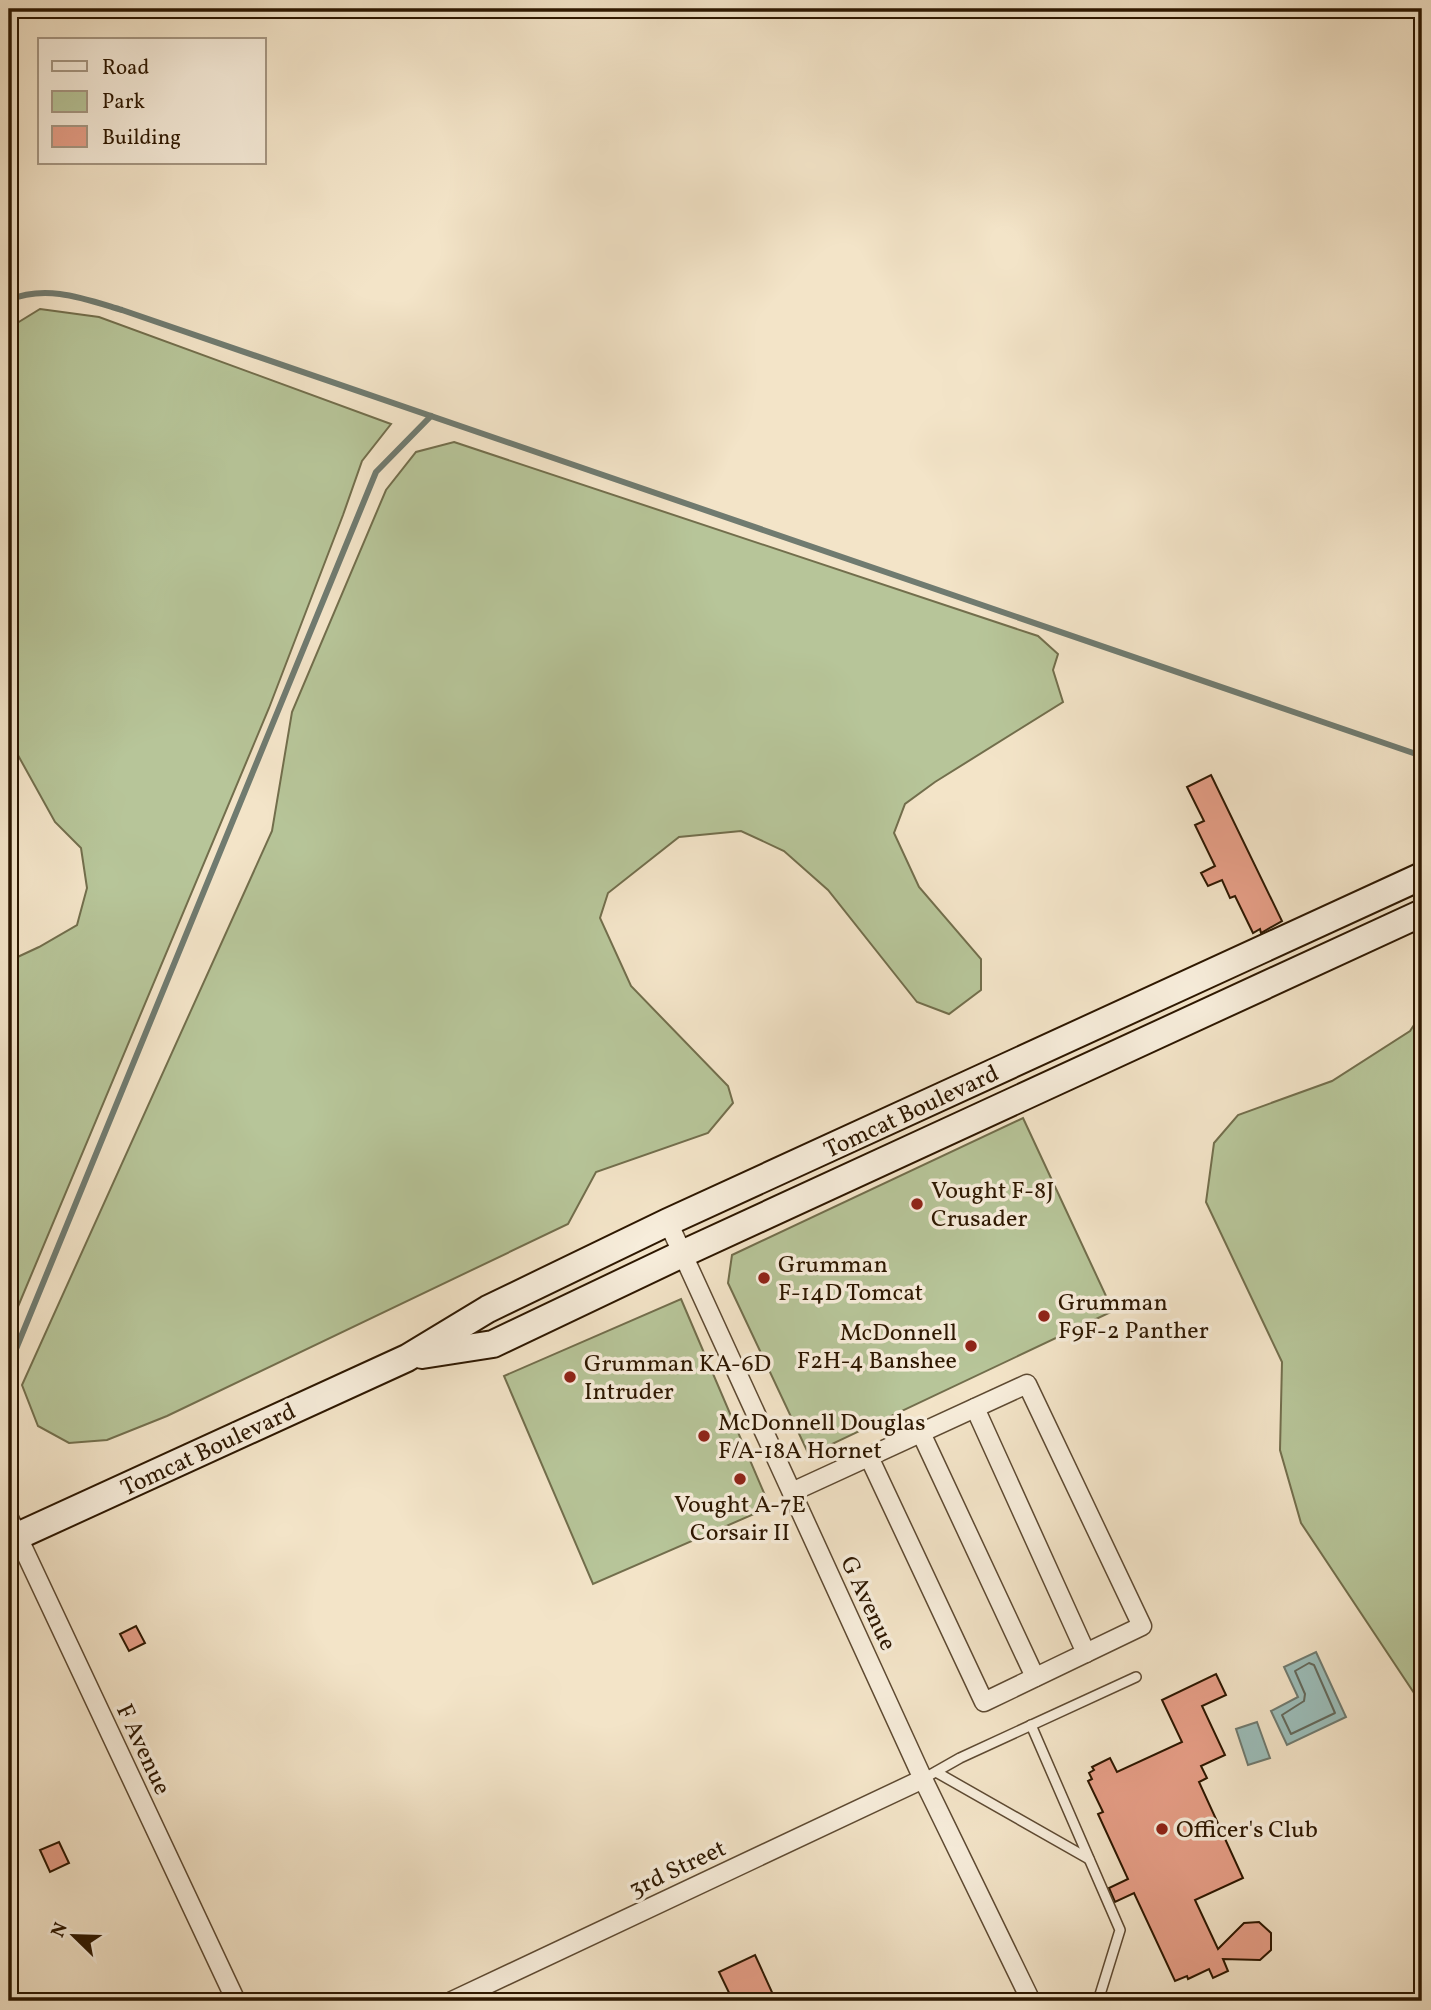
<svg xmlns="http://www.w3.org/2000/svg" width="1431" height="2010" font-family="Vollkorn,serif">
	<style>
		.green { fill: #b7c599; stroke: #726e4c; stroke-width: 2 }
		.water { fill: #9cbeba; stroke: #707b70; stroke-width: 2 }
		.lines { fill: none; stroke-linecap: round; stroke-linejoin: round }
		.shore { stroke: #646a5d; stroke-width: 2 }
		.stream { stroke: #707b70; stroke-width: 6 }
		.building { fill: #e79f88; stroke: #2d1700; stroke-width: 2 }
		.service-casing { stroke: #5e4a32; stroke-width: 12 }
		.minor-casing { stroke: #5e4a32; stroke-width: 21 }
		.secondary-casing { stroke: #2d1700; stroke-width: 30 }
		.service { stroke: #f7eddb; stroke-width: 9 }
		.minor { stroke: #f7eddb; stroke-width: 18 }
		.secondary { stroke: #f7eddb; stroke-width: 26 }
		.poi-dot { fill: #8f2418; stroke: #f7eddb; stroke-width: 2.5 }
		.labels { text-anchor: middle; stroke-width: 7; stroke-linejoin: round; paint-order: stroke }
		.street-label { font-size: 24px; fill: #2d1700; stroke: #f7eddb }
		.poi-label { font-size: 24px; fill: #2d1700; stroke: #f7eddb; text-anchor: start }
	</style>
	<rect width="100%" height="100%" fill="#f3e4c8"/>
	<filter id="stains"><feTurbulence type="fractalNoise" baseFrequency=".00286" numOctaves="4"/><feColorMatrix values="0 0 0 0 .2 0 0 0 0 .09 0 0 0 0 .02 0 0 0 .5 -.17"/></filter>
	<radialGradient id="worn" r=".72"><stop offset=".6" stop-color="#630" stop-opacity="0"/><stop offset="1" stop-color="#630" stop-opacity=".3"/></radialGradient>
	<!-- green -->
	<g class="green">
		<path d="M40,309L99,317L391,424L362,461L343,515L269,708L9,1328V961L39,947L77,925L87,888L81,848L55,822L9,739V328Z"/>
		<path d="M454,442L1038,636L1058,654L1053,670L1063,702L935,782L905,804L894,833L919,887L981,959V990L949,1014L917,1002L828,890L784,851L741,831L679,837L608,893L600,918L631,986L728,1086L733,1103L708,1133L596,1172L568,1224L167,1416L107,1440L69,1443L38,1426L22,1385L272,831L292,712L386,490L416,452Z"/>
		<path d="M1422,1013V1705L1301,1523L1280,1450L1282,1362L1206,1202L1214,1143L1238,1115L1332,1081L1410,1031Z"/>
		<path d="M1023,1118L1113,1311L809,1455L728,1283L732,1255Z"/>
		<path d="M681,1299L770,1507L593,1584L504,1376Z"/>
	</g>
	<!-- water -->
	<g class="water">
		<path d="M1316,1652L1346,1717L1287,1745L1271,1711L1298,1697L1284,1667Z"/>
		<path d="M1257,1722L1270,1758L1248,1765L1236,1729Z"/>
	</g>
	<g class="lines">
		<!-- shore -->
		<path class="shore" d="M1309,1663L1314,1665L1335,1713L1291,1734L1282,1715L1304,1701L1305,1694L1295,1671Z"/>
		<!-- stream -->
		<g class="stream">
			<path d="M9,300C47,284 85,299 122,310L1422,756"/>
			<path d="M9,1366L376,472L431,416"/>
		</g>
	</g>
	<!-- building -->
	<g class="building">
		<path d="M1211,775L1282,921L1261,933L1260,929L1253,933L1235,896L1230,898L1222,880L1208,886L1201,873L1215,866L1195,825L1204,821L1187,787Z"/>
		<path d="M136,1626L145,1643L129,1651L120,1634Z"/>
		<path d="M1216,1674L1226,1695L1202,1706L1225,1755L1201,1766L1207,1778L1199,1782L1243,1878L1195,1900L1218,1949L1244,1923L1259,1922L1271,1933V1950L1260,1960L1223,1959L1228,1971L1213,1978L1209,1969L1188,1979L1187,1976L1175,1981L1134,1893L1115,1902L1109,1888L1128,1879L1098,1814L1103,1812L1088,1781L1092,1779L1089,1773L1094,1770L1092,1767L1110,1758L1117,1772L1182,1742L1162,1700Z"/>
		<path d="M59,1842L69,1863L50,1872L40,1850Z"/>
		<path d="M755,1955L776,2001H733L719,1972Z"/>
	</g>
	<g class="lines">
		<!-- service casing -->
		<g class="service-casing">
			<g id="service">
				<path d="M1031,1725L1120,1930L1098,2001"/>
				<path d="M936,1772L1089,1859"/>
				<path d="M923,1779L960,1758L1136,1677"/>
			</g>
		</g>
		<!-- minor casing -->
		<g class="minor-casing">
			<g id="minor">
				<path d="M668,1222L923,1779L1031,2001"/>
				<path d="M975,1408L1086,1653"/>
				<path d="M921,1433L1035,1677"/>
				<path d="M792,1492C870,1456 948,1420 1027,1384L1142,1626L984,1702L869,1457"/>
				<path d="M9,1518L236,2001"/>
				<path d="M452,2001L923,1779"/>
			</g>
		</g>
		<!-- secondary casing -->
		<g class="secondary-casing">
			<g id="secondary">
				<path d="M422,1355L493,1344L682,1254L1422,913"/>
				<path d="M9,1540L407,1358L488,1309L668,1222L1422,876"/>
			</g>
		</g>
		<!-- service -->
		<use href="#service" class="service"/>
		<!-- minor -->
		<use href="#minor" class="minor"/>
		<!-- secondary -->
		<use href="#secondary" class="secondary"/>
	</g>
	<!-- markers -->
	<g class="poi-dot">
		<circle cx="917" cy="1204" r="7"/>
		<circle cx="764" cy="1278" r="7"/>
		<circle cx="1044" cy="1316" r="7"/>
		<circle cx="971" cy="1346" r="7"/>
		<circle cx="570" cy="1377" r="7"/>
		<circle cx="704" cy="1436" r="7"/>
		<circle cx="740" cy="1479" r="7"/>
		<circle cx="1162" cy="1829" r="7"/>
	</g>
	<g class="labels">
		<!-- street labels -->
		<g class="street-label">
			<text transform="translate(911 1111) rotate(-25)" y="8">Tomcat Boulevard</text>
			<text transform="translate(208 1449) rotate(-25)" y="8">Tomcat Boulevard</text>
			<text transform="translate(869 1603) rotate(65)" y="8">G Avenue</text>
			<text transform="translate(144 1749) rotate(65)" y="8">F Avenue</text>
			<text transform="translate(677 1868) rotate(-25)" y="8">3rd Street</text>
		</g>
		<!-- poi labels -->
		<g class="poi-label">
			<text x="931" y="1198">Vought F-8J<tspan x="931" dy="28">Crusader</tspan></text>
			<text x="778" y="1272">Grumman<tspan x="778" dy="28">F-14D Tomcat</tspan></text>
			<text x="1058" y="1310">Grumman<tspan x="1058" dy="28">F9F-2 Panther</tspan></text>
			<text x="957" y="1340" text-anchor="end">McDonnell<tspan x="957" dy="28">F2H-4 Banshee</tspan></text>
			<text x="584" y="1371">Grumman KA-6D<tspan x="584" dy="28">Intruder</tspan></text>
			<text x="718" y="1430">McDonnell Douglas<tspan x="718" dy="28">F/A-18A Hornet</tspan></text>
			<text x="740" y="1512" text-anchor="middle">Vought A-7E<tspan x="740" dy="28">Corsair II</tspan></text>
			<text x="1176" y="1837">Officer's Club</text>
		</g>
	</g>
	<!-- margin -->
	<rect width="1431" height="2010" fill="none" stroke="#f3e4c8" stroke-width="35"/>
	<rect x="10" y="10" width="1410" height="1989" fill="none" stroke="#2d1700" stroke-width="3.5"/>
	<rect x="18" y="18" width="1396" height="1975" fill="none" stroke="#2d1700" stroke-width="2"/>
	<!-- legend -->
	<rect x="38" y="38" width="228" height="126" fill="#f7eddb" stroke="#a69783" stroke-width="2"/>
	<rect x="52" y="61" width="35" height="10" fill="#f7eddb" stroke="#a69783" stroke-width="2"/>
	<text x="102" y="74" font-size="21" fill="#2d1700">Road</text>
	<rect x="52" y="91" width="35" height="21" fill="#b7c599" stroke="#a69783" stroke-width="2"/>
	<text x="102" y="108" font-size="21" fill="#2d1700">Park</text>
	<rect x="52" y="126" width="35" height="21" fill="#e79f88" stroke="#a69783" stroke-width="2"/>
	<text x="102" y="144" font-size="21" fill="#2d1700">Building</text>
	<!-- north arrow -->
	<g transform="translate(74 1936) rotate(293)" stroke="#f7eddb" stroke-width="5" paint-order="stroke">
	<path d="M0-5L12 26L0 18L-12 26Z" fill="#2d1700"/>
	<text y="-10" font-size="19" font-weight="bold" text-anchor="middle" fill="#2d1700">N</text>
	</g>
	<rect width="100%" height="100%" filter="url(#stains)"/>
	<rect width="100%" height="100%" fill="url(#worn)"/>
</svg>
